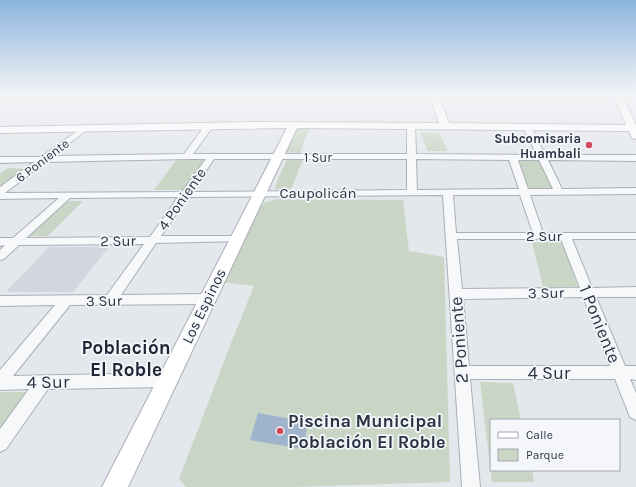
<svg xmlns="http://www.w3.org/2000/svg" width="636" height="487" font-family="Karla,sans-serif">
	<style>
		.built { fill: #d2d6de }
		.green { fill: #c9d6c5 }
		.water { fill: #9fb4cc }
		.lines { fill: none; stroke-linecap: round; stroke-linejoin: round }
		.street-casing { stroke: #a9aeb7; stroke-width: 2 }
		.secondary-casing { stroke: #a9aeb7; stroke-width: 2 }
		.street { fill: #f7f8fa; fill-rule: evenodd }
		.secondary { fill: #fff; fill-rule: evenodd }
		.poi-dot { fill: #d1495b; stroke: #f4f6f9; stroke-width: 1.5 }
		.labels { text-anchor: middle; stroke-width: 3.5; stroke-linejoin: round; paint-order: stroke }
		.far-poi-label { font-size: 13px; font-weight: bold; fill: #2b3445; stroke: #f4f6f9; text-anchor: end }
		.far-street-label { font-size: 13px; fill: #2b3445; stroke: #f4f6f9 }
		.street-label { font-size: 15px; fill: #2b3445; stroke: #f4f6f9 }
		.near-street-label { font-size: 18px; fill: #2b3445; stroke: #f4f6f9 }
		.near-poi-label { font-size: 18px; font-weight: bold; fill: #2b3445; stroke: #f4f6f9; text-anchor: start }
		.near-neighbourhood-label { font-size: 19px; font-weight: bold; fill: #1d2536; stroke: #f4f6f9 }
	</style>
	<rect width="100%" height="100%" fill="#e4e7ec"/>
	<!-- built -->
	<path class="built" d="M49,247H109L73,292H6Z"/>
	<!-- green -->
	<g class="green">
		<path d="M296,128L309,129L300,153L285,152Z"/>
		<path d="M420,133H439L448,151H428Z"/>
		<path d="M205,158L184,190H154L177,159Z"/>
		<path d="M287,159H303L291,189H274Z"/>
		<path d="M520,160L541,161L553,186L550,188H528L517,162Z"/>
		<path d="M8,168L25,169L3,186H0V174Z"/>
		<path d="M277,199L403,200L409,251L444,257L450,482L292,487H186L179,479L231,343L254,286L222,282L260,207L266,202Z"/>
		<path d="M65,201H83L48,236H27Z"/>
		<path d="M532,242H562L578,287H543Z"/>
		<path d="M480,382L513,383L521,420H491V470H532L534,482H492Z"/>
		<path d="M0,392H31L0,433Z"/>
	</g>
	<!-- water -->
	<path class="water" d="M258,413L308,422L303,449L250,440Z"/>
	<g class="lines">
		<!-- street casing -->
		<g class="street-casing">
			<path id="street" d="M207,123H213L214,125L193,154H407V125L411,123L415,125L416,154L537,155L523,127L527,125L531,127L545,155H636V161L548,160L562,189L636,188V194L530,195L543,233H636V239H572L592,288L636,287V297H596L625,366H636V380L630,379L636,393V420L630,417L615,379H470L480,487H462L443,195L188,197L161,236H237L241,237L242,239L241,241L156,243L121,295L207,294L211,296L213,299L211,302L207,304L70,305L13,376L167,373L172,375L175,380L172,385L167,387L48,389L6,449L0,452V429L29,389L0,390V370L55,305L0,306V296L107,295L144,244L19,245L4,259L0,260V250L5,245L0,246V238H13L59,198L0,199V187L34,162L0,163V157H41L84,126L88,128L87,130L52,156L184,154ZM188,159H206L182,192L5,193L45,162ZM214,159H407V190L192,192ZM416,159L509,160L519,189L417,190ZM518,160H539L553,189H528ZM453,195H520L533,233H456ZM178,197L150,237L26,238L70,198ZM457,239H561L580,288L462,289ZM583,297L610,366H469L463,299Z"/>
		</g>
		<!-- secondary casing -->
		<g class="secondary-casing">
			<path id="secondary" d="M430,95H438L449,123L626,125L614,95H622L636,125V139L632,138L629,131L297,128L128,487H102L287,128L0,133V127L252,122L439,123Z"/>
		</g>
		<!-- street -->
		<use href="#street" class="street"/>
		<!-- secondary -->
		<use href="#secondary" class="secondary"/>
	</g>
	<!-- sky -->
	<linearGradient id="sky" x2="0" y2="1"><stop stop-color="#8bb4dd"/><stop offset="0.58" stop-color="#f3f4f6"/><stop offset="1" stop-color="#f3f4f6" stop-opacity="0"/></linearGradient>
	<rect width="636" height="163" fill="url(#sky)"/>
	<!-- markers -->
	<g class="poi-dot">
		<circle cx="589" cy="145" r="4"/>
		<circle cx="280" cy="431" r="4"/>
	</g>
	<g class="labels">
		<!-- far-poi labels -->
		<g class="far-poi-label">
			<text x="581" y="143">Subcomisaria<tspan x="581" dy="15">Huambali</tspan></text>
		</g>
		<!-- far-street labels -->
		<g class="far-street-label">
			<text x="318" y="162">1 Sur</text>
			<text transform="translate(42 160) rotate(-37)" y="5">6 Poniente</text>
		</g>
		<!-- street labels -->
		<g class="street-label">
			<text x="318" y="198">Caupolicán</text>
			<text transform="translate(182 199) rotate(-55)" y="5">4 Poniente</text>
			<text x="544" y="241">2 Sur</text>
			<text transform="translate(118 241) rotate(-1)" y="5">2 Sur</text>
			<text transform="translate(546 293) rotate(-1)" y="5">3 Sur</text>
			<text transform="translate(104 301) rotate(-1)" y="5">3 Sur</text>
			<text transform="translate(204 306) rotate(-64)" y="5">Los Espinos</text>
		</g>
		<!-- near-street labels -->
		<g class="near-street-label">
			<text transform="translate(600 324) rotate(68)" y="6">1 Poniente</text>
			<text transform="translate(459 340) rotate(-94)" y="6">2 Poniente</text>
			<text x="549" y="379">4 Sur</text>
			<text transform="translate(48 382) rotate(-1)" y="6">4 Sur</text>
		</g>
		<!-- near-poi labels -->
		<g class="near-poi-label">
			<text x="288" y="427">Piscina Municipal<tspan x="288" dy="21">Población El Roble</tspan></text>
		</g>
		<!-- near-neighbourhood labels -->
		<g class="near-neighbourhood-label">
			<text x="126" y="354">Población<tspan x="126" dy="22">El Roble</tspan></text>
		</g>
	</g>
	<!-- legend -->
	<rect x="490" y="419" width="130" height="52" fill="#f4f6f9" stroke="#a4a8b1"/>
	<rect x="498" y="432" width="20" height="6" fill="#ffffff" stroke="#a4a8b1"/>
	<text x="526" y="439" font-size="12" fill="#2b3445">Calle</text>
	<rect x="498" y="449" width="20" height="12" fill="#c9d6c5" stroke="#a4a8b1"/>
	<text x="526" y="459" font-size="12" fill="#2b3445">Parque</text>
</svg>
